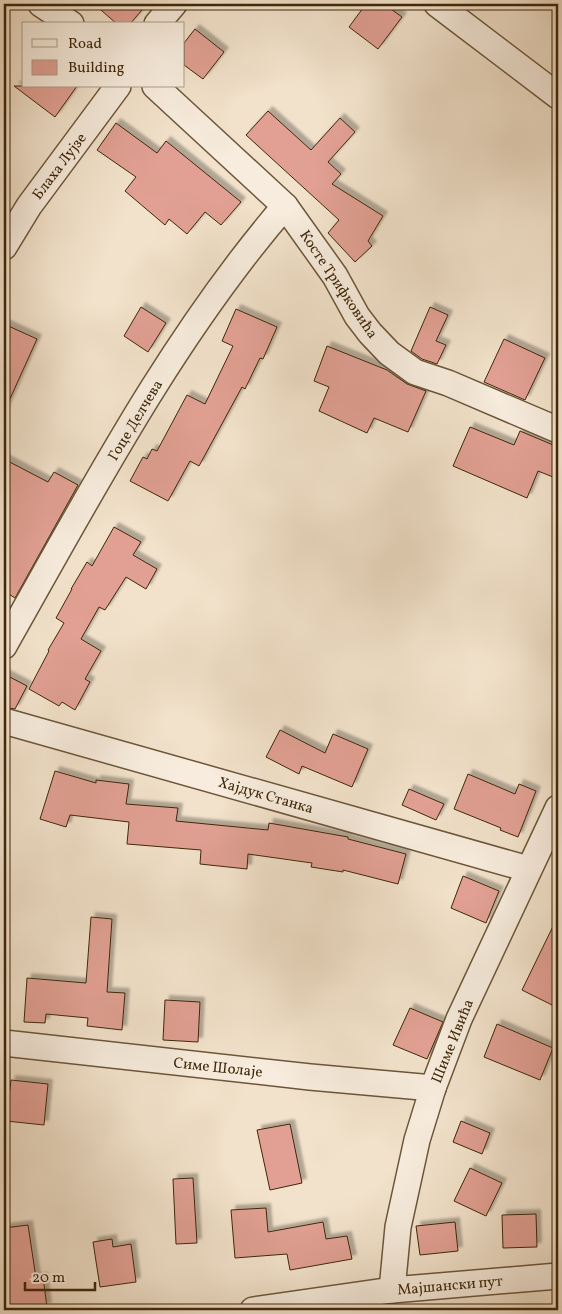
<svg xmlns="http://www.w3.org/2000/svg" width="562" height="1314" font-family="Vollkorn,serif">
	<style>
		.building { fill: #e1a093; stroke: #3f2708; filter: url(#shadow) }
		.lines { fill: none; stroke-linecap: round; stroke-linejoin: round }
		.minor-casing { stroke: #6c5639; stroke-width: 28 }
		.minor { stroke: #f7ecdd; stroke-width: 25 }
		.labels { text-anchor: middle; stroke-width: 4.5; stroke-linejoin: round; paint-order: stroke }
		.street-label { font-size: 15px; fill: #3f2708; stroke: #f7ecdd }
	</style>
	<defs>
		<filter id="shadow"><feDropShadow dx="4.5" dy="-4.5" stdDeviation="1" flood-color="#0004"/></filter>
	</defs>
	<rect width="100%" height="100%" fill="#f2e2cb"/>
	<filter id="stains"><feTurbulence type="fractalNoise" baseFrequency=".004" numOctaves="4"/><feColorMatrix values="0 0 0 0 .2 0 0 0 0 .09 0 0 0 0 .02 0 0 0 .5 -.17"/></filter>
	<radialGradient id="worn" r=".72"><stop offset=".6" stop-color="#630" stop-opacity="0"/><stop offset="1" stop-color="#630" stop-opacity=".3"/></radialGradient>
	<!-- building -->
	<g class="building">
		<path d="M94,4H147L130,24H117Z"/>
		<path d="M366,4H384L402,17L378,49L349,27Z"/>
		<path d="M195,29L224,52L203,79L184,65V43Z"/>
		<path d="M14,86H77L55,117Z"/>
		<path d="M268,111L311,150L340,118L355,132L328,162L341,174L332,184L383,216L368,241L372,246L355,262L328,233L339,220L246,135Z"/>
		<path d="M116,123L157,153L166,141L241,202L221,225L205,212L187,234L169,219L165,225L125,191L136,177L97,150Z"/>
		<path d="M141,307L166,323L148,352L124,336Z"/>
		<path d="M430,307L448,315L436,341L446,345L437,364L422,359L411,351Z"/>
		<path d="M236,309L277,327L263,359L260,358L245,389L242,387L199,466L190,461L168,501L130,481L143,457L147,459L152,449L157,451L187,395L205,404L233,346L222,341Z"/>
		<path d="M4,324L37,339L4,412Z"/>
		<path d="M504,339L545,358L525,400L484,382Z"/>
		<path d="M327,346L387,370L407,384L426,391L408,432L374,418L367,433L319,411L329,387L314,381Z"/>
		<path d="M470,427L514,445L520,431L558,447V479L538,471L527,498L453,466Z"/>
		<path d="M4,459L48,482L54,472L78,485L15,598L4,591Z"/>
		<path d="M114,527L141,542L133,555L157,569L146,589L126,577L105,610L99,607L81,639L101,651L85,679L90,682L75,710L62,702L59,706L29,689L49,651L48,650L64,623L56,618L72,589H71L87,562L92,566Z"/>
		<path d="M4,674L27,686L15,709L4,707Z"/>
		<path d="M280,730L325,753L333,734L368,749L352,787L302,766L299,774L266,757Z"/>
		<path d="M55,771L96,783V780L129,784L126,804L178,808L176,821L268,830L269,823L348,837V839L406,854L398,884L343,870V872L311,867L312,863L248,854L247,869L200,864L201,850L127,844L129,822L70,815L66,827L40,819Z"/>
		<path d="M468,774L515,794L519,784L536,791L518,837L500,830L501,828L454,809Z"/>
		<path d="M409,789L444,804L436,820L402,805Z"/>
		<path d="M463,876L499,891L486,923L451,908Z"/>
		<path d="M558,916V1008L522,990Z"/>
		<path d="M91,917L112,919L107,992L125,993L122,1030L87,1026L88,1018L46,1014L45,1023L24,1022L27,978L86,983Z"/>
		<path d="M165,1000L200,1002L198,1042L163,1040Z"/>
		<path d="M410,1008L443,1022L427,1059L393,1045Z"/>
		<path d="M497,1024L553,1048L540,1080L484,1057Z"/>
		<path d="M11,1080L48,1084L44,1125L6,1121Z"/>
		<path d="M461,1121L490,1133L482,1154L453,1142Z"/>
		<path d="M290,1124L302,1183L270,1190L257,1130Z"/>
		<path d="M470,1168L502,1183L486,1216L454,1201Z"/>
		<path d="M193,1178L197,1243L176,1244L173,1179Z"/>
		<path d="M266,1208L268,1232L323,1222L326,1239L347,1236L352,1259L290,1270L287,1254L235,1258L231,1210Z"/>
		<path d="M536,1214L537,1247L503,1248L502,1215Z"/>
		<path d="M455,1222L458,1251L420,1255L416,1226Z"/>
		<path d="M28,1225L36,1278L43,1277L47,1307L9,1310L4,1277V1228Z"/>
		<path d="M112,1239L113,1247L131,1244L136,1282L100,1287L93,1242Z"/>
	</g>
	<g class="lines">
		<!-- minor casing -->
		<g class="minor-casing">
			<g id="minor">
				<path d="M41,4L71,24"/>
				<path d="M437,4L558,96"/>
				<path d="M157,24L174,4"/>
				<path d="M155,86L285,206L335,276L357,316L370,333L389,353L415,372L448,383L558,430"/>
				<path d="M4,247L29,206L118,86"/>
				<path d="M4,646C89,496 172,337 285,206"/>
				<path d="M4,721L528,869"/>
				<path d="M4,1043L310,1077L433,1088"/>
				<path d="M392,1290L398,1227L417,1140L433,1088L459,1019L558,808"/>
				<path d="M253,1310L392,1290L558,1276"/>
			</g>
		</g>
		<!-- minor -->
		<use href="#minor" class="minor"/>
	</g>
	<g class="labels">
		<!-- street labels -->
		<g class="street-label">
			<text transform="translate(59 166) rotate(-53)" y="5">Блаха Лујзе</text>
			<text transform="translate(339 284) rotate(56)" y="5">Косте Трифковића</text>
			<text transform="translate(135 420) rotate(-59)" y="5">Гоце Делчева</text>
			<text transform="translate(266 795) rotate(16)" y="5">Хајдук Станка</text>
			<text transform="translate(452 1041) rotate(-68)" y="5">Шиме Ивића</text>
			<text transform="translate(218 1067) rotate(6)" y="5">Симе Шолаје</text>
			<text transform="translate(450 1285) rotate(-5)" y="5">Мајшански пут</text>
		</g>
	</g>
	<!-- margin -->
	<rect width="562" height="1314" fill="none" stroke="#f2e2cb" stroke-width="20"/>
	<rect x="5" y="5" width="552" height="1304" fill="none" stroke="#3f2708" stroke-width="2.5"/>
	<rect x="10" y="10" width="542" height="1294" fill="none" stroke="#3f2708"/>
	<!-- legend -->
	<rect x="22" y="22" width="162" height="65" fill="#f7ecdd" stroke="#ad9d88"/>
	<rect x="32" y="39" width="25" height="8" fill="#f7ecdd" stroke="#ad9d88"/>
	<text x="68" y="48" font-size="15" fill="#3f2708">Road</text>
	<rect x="32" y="60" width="25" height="15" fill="#e1a093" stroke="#ad9d88"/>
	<text x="68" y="72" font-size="15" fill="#3f2708">Building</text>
	<!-- scale -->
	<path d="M25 1282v8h70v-8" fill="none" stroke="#3f2708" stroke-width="2.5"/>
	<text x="32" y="1282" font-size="15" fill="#3f2708" stroke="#f7ecdd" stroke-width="4" paint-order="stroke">20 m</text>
	<rect width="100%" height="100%" filter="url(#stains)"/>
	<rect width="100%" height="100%" fill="url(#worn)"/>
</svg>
